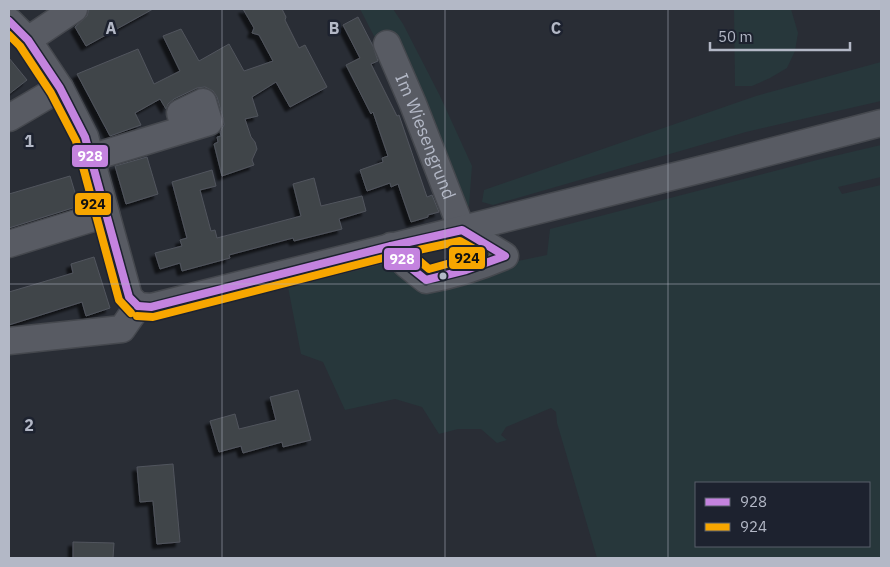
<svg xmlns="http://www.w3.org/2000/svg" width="890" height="567" font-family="'IBM Plex Sans',sans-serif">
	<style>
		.green { fill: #27373b; fill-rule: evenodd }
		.building { fill: #40444a; stroke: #51555d; filter: url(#shadow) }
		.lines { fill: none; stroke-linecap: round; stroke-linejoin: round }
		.minor-casing { stroke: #45484e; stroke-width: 29 }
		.minor { stroke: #585b63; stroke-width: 26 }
		.bus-1-casing { stroke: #1d222f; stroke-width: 11 }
		.bus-2-casing { stroke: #1d222f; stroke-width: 11 }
		.bus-1 { stroke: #c483df; stroke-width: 8 }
		.bus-2 { stroke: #f7a600; stroke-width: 8 }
		.grid { fill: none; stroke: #b3b8c6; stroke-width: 1; stroke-opacity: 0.55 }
		.bus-dot { fill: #b3b8c6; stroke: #1d222f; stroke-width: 2 }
		.labels { text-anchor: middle; stroke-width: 5; stroke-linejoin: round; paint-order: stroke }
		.street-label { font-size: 18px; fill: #b3b8c6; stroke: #1d222f }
		.grid-label { font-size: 16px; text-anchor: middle; font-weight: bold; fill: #b3b8c6; stroke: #1d222f; stroke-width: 5; stroke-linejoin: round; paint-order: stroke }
		.line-badge { stroke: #1d222f; stroke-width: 2 }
		.badge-label { font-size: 14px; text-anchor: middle; font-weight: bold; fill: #fff }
		.pale-badge-label { font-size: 14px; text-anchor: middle; font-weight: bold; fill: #111 }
	</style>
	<defs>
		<filter id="shadow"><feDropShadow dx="-4.5" dy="4.5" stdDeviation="1" flood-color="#0009"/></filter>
	</defs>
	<rect width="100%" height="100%" fill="#292d35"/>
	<!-- green -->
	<g class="green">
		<path d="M360,9H393L403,24L440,96L472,166L469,206L460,209L390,40L374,36Z"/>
		<path d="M734,9H791L798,33L795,51L787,68L770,78L752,86H735Z"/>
		<path d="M881,62V101L746,132L493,205L482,202L484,190L756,96Z"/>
		<path d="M881,145V177L838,187L842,194L881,185V558H597L557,423L556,412L551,408L506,427L501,435L507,440L497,443L481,429H458L439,434L422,407L395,399L345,410L323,362L301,354L287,282L389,255L424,283L498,265L547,255L550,229L817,160ZM696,483H869V546H696Z"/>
	</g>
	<!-- building -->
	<g class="building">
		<path d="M89,9H153L86,46L75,27L87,16Z"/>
		<path d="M243,9H282L286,17L285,20L299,48L305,45L327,87L290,107L276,82L252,97L258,116L245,119L251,137L255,142L257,149L252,160L254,165L222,176L214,144L218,142L217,137L221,136L220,132L224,125L223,118L217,97L213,91L205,87L197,88L174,99L168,104L166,109L160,99L135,113L141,125L110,136L77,74L138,49L154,84L180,71L163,36L181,29L199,61L229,44L244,71L273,61L259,35L252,33L254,28Z"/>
		<path d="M358,17L373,46L378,61L371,64L397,116L399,115L427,197L432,195L439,212L428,215V217L411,222L398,184L391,187L390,183L367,191L360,170L383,162L382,158L388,156L373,112L371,114L346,65L360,58L343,25Z"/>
		<path d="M9,58L27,80L9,94Z"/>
		<path d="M147,157L158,194L126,204L115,166Z"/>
		<path d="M212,170L216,186L200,190L211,231L215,230L217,238L301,216L293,184L314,178L321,206L362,196L366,211L339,219L342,229L294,241L293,238L229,255L230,258L182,271L180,263L160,269L155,253L182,246L180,240L187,238L172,182Z"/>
		<path d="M70,176L79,206L9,228V194Z"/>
		<path d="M94,257L110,308L86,316L82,302L9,325V292L73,273L71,264Z"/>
		<path d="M298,390L311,440L283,447L282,442L243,453L241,446L219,452L210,421L235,414L239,429L276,420L270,397Z"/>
		<path d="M173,464L180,542L157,544L153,501L140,502L137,467Z"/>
		<path d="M73,542L114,543L113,558H73Z"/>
	</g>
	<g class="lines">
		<!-- minor casing -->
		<g class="minor-casing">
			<g id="minor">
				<path d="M9,21L28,40L60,88L85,137L129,297L138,306"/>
				<path d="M28,40L74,9"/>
				<path id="s1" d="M387,44L413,104L462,230"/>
				<path d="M9,118L60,88"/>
				<path d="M90,158L209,122L203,102L180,113L185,129"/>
				<path d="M9,244L106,214"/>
				<path d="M391,246L406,264L426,280C454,275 479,267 505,256L462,230"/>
				<path d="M138,306L151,307L723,164L881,123"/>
				<path d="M9,341L122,329L138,306"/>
			</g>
		</g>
		<!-- minor -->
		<use href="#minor" class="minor"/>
		<!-- bus-1 casing -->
		<g class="bus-1-casing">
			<g id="bus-1">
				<path d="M9,21L28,40L60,88L85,137L129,297L138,306"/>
				<path d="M462,230L505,256L466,270L426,280L406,264L391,246Z"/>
				<path d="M138,306L151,307L391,246"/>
			</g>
		</g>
		<!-- bus-2 casing -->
		<g class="bus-2-casing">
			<g id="bus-2">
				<path d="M9,35L20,46L51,93L76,141L119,300L131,313"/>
				<path d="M460,241L483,254L429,269L409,252Z"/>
				<path d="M137,316L153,317L387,257"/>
			</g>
		</g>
		<!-- bus-1 -->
		<use href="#bus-1" class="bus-1"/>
		<!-- bus-2 -->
		<use href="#bus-2" class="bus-2"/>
	</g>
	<!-- grid -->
	<path class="grid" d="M222,9V558M445,9V558M668,9V558M9,284H881"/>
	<!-- markers -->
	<circle class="bus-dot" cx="443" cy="276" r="4.5"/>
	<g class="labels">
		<!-- street labels -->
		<g class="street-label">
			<text dy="6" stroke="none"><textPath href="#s1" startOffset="100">Im Wiesengrund</textPath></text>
		</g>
	</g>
	<g class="grid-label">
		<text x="111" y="34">A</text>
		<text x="334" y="34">B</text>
		<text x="556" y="34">C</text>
		<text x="29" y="147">1</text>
		<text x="29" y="431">2</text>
	</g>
	<g class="line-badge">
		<rect x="71" y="144" width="38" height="24" rx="5" fill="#c483df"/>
		<rect x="74" y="192" width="38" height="24" rx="5" fill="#f7a600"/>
		<rect x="448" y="246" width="38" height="24" rx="5" fill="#f7a600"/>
		<rect x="383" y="247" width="38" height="24" rx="5" fill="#c483df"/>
	</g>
	<g class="badge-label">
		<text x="90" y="161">928</text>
		<text x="402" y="264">928</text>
	</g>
	<g class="pale-badge-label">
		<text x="93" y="209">924</text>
		<text x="467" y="263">924</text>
	</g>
	<!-- border -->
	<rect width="890" height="567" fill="none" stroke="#b3b8c6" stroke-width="20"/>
	<!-- legend -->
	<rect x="695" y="482" width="175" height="65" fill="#1d222f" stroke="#595e6b"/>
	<rect x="705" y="498" width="25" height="8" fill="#c483df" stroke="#595e6b"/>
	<text x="740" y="507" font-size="15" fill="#b3b8c6">928</text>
	<rect x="705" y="523" width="25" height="8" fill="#f7a600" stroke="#595e6b"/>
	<text x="740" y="532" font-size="15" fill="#b3b8c6">924</text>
	<!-- scale -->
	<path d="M710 42v8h140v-8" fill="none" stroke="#b3b8c6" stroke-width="2.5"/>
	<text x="718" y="42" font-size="15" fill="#b3b8c6" stroke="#1d222f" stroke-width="4" paint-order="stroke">50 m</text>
</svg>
